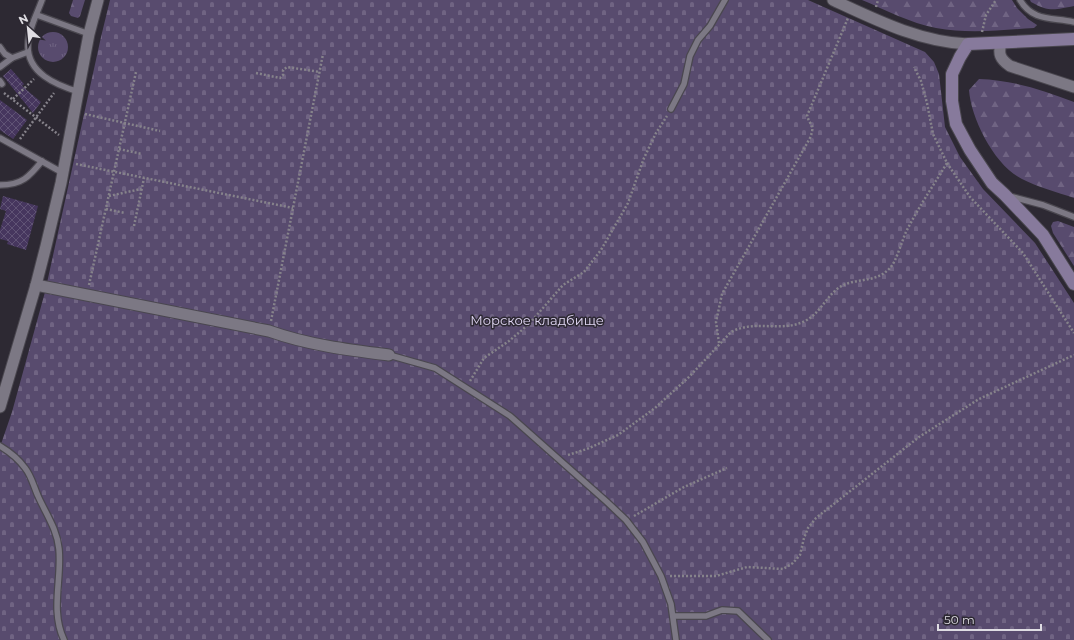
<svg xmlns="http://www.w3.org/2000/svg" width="1074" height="640" font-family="Montserrat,sans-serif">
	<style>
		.grass { fill: url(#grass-tufts) }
		.forest { fill: url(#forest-firs) }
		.cemetery { fill: url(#cemetery-stones) }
		.building { fill: url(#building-cross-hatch) }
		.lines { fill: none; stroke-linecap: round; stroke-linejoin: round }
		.service-casing { stroke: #4a474f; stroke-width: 8 }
		.minor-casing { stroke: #4a474f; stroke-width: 13 }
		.secondary-casing { stroke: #4a474f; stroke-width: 14 }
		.path { stroke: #86838b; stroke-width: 2.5; stroke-dasharray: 2 2; stroke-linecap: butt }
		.service { stroke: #7c7884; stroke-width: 5.5 }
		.minor { stroke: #7c7884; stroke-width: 11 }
		.secondary { stroke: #877a9c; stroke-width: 12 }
		.labels { text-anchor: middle; stroke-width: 3; stroke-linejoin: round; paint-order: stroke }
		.park-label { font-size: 13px; fill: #e1d7f4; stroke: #2d2933 }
	</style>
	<defs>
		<pattern id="grass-tufts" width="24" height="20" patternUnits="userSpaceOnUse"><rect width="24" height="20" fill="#584b6e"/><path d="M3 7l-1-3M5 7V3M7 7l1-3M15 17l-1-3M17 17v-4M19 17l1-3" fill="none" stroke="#706483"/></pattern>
		<pattern id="forest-firs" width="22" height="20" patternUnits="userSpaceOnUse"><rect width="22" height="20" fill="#584b6e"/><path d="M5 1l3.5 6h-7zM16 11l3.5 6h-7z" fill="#706483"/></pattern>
		<pattern id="cemetery-stones" width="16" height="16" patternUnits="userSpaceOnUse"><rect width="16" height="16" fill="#584b6e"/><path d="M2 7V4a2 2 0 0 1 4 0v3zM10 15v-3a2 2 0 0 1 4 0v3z" fill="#706483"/></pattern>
		<pattern id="building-cross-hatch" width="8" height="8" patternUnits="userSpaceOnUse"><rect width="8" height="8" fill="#46365e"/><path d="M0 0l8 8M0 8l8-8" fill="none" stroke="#605375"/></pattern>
	</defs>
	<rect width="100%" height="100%" fill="#2d2933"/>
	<!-- grass -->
	<circle class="grass" cx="53" cy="47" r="15"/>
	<!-- forest -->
	<g class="forest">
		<path d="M73,0H85L80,16L78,18L71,16L69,13Z"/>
		<path d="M862,0H1012L1017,8L1028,19L1037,25L1034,28C1002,30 969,34 936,28C910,23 886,10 862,0Z"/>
		<path d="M1030,0H1074V6C1054,10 1049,12 1031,2Z"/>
		<path d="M979,79C1012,80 1043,90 1074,102V198C1057,192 1037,187 1022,179C995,166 971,119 969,90Z"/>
		<path d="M1058,221L1074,227V266L1053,233L1051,226L1053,222Z"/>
	</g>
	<!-- cemetery -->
	<path class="cemetery" d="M110,0H808L925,52L934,62L939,74L945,127L960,157L983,189L1035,243L1074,303V640H0V447L12,412L45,292L101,37Z"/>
	<!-- building -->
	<g class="building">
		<path d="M11,69L24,84L22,86L41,102L33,113L3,76Z"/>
		<path d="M0,100L27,120L13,139L0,130Z"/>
		<path d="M3,196L38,206L26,250L7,244L8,241L0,239V230L6,211L0,209Z"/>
	</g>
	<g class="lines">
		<!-- service casing -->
		<g class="service-casing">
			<g id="service">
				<path d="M42,0C37,14 28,30 28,45C27,73 56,85 79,92"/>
				<path d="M1020,0C1033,22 1053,17 1074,22"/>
				<path d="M37,15L89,34"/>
				<path d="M0,47L5,54L12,58L28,52"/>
				<path d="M0,67L12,58"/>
				<path d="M0,81L2,84"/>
				<path d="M671,109L684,84L690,56L698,40L710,26L725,0"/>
				<path d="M0,138L63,173"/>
				<path d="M0,185C22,185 29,177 42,161"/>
				<path d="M1009,196L1043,205L1074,217"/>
				<path d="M389,355L435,368L510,416L607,502L626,520L643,542L661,576L671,604L676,640"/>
				<path d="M0,446C10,452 18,458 25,468C31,475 34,487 38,496C46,514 57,529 59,549C62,580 50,610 64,640"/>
				<path d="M673,616H706L722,610L738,611L768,640"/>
			</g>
		</g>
		<!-- minor casing -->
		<g class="minor-casing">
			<g id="minor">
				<path d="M833,0C876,20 920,42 968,44"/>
				<path d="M1001,43C998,54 1000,59 1010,66L1074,87"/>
				<path d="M36,285L269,331C308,345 349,350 389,355"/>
				<path d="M0,407L36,285L46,246L61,183L89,34L98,0"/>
			</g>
		</g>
		<!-- secondary casing -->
		<g class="secondary-casing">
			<path id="secondary" d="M1074,39L968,44L960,57L952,74V101L956,124L970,150L992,183L1005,195L1043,235L1074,284"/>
		</g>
		<!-- path -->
		<g class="path">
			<path d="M876,7L878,0"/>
			<path d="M982,32L986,15L996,0"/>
			<path d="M256,73L280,78L283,75V70L287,67L320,72"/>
			<path d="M4,93L59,135"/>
			<path d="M13,99L34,79"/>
			<path d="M85,114L160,131"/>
			<path d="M20,139L54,93"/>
			<path d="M119,149L142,154"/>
			<path d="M947,163L970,197L1023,253L1074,333"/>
			<path d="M76,164L293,208"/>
			<path d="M109,196L141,189"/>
			<path d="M106,209L125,213"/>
			<path d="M134,226L144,178"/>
			<path d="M89,285L136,72"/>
			<path d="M271,321L323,54"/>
			<path d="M719,343L716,322L722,294L810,138C815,125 811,127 807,116L848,18"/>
			<path d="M470,381L484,358L509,341L529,324L563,285L584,272L601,250L628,203L644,158L656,133L667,116"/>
			<path d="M568,455L587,449L618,435L655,408L689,377L731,332C756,319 781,333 805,321C819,314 825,299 837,289C854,276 874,285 890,268C896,262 902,241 906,232C918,208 933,186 947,163L933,134L927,103L921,81L914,67"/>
			<path d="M634,516L684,487L727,468"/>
			<path d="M670,576H716L747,567L783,569L793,563L800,555L804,538L808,528L816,518L919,437L979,399L1074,355"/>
		</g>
		<!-- service -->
		<use href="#service" class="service"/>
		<!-- minor -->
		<use href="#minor" class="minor"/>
		<!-- secondary -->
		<use href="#secondary" class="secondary"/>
	</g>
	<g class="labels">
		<!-- park labels -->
		<g class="park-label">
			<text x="537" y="325">Морское кладбище</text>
		</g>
	</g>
	<!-- north arrow -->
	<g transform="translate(28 28) rotate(333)" stroke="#2d2933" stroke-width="3" paint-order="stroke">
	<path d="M0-3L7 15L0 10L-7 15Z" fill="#dfdde3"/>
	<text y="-6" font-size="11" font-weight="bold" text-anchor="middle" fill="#dfdde3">N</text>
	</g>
	<!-- scale -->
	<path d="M938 624v6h103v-6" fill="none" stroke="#dfdde3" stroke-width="2"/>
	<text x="944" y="624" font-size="12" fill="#dfdde3" stroke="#2d2933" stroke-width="3" paint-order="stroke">50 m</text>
</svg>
